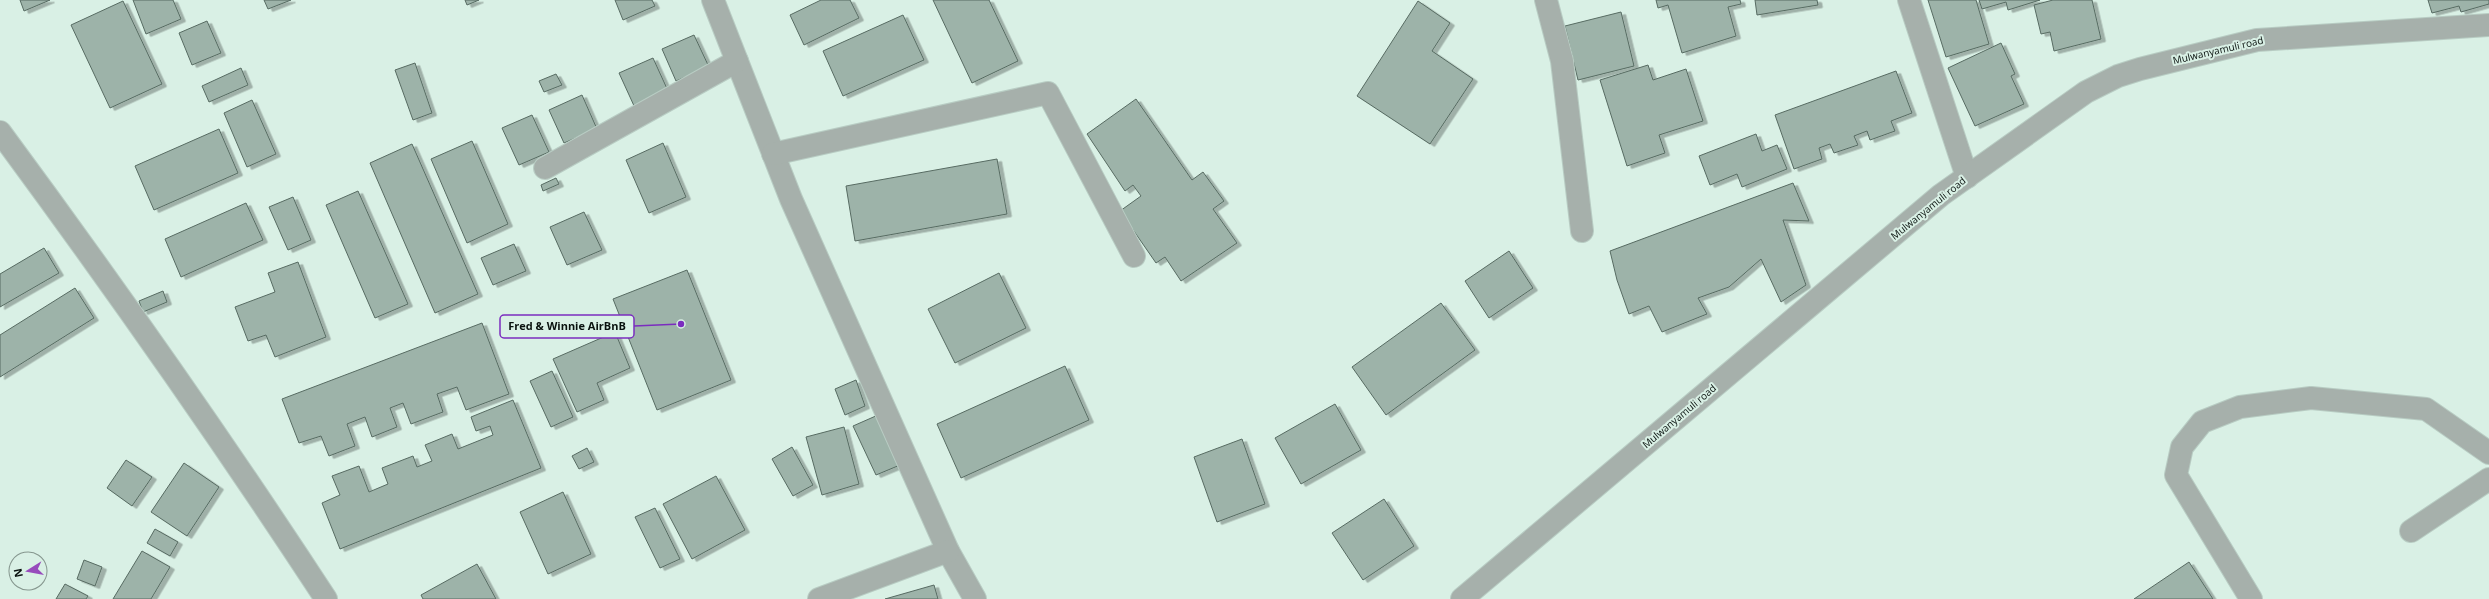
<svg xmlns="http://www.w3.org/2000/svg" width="2489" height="599" font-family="'Open Sans',sans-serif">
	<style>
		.building { fill: #9db3a9; stroke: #576b62; filter: url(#shadow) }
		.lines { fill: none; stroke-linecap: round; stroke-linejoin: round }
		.minor-casing { stroke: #b8ccc3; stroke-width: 24 }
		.minor { stroke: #a6b0ab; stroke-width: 22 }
		.labels { text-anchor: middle; stroke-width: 4; stroke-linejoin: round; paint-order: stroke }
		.street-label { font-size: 10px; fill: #09110e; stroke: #d9f0e5 }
		.leader { fill: none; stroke: #7b2cbf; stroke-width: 1.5 }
		.callout-dot { fill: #7b2cbf; stroke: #d9f0e5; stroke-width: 1.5 }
		.callout { fill: #d9f0e5; stroke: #7b2cbf; stroke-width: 1.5 }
		.callout-label { font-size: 11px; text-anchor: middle; font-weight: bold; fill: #09110e }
	</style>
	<defs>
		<filter id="shadow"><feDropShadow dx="4.5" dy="2.5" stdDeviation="0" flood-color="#0004"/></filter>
	</defs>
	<rect width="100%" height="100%" fill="#d9f0e5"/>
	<!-- building -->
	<g class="building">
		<path d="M20,0H50L24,11Z"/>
		<path d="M133,0H173L181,19L146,34Z"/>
		<path d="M264,0H291L268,9Z"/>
		<path d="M465,0H479L467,5Z"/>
		<path d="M615,0H652L655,6L623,20Z"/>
		<path d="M821,0H850L859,18L804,45L790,15Z"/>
		<path d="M933,0H989L1018,61L972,83Z"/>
		<path d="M1656,0H1740L1741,4L1728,7L1736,36L1682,53L1668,5L1658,8Z"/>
		<path d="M1755,0H1817L1818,5L1757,15Z"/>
		<path d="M1928,0H1976L1989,44L1946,57Z"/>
		<path d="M1979,0H2040L2008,10L2006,2L1982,9Z"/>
		<path d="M2053,0H2092L2101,39L2054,51L2050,32L2041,34L2034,5Z"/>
		<path d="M2428,0H2489V4L2461,12L2459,6L2432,13Z"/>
		<path d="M123,1L162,84L110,108L71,25Z"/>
		<path d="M1418,1L1450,23L1432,51L1473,79L1430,144L1357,96Z"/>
		<path d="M1621,12L1634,66L1578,80L1565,26Z"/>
		<path d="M903,15L924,60L843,96L823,51Z"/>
		<path d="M207,21L221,53L192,65L179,33Z"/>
		<path d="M694,35L709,67L676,81L662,49Z"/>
		<path d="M2001,43L2015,74L2011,76L2024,104L1975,126L1948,68Z"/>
		<path d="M653,58L669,93L635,108L619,73Z"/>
		<path d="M415,63L432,113L413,120L395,70Z"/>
		<path d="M1648,65L1653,80L1686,69L1703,121L1659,135L1665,153L1627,166L1600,80Z"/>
		<path d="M241,68L248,85L209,102L202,86Z"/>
		<path d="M1896,71L1912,113L1891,121L1895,131L1870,140L1867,131L1854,136L1858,145L1834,153L1830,144L1819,148L1822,159L1794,169L1775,115Z"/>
		<path d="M556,74L562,85L544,92L539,81Z"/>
		<path d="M582,95L597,129L564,143L549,110Z"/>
		<path d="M1136,99L1192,180L1203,172L1224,201L1213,209L1237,243L1181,281L1165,257L1156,263L1120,211L1141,196L1133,185L1125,191L1087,134Z"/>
		<path d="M252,100L276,154L247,167L224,113Z"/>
		<path d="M532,115L549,152L519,165L502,128Z"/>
		<path d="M219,129L238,173L154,210L135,166Z"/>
		<path d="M1756,134L1762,151L1777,145L1787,169L1742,187L1737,174L1710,185L1699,156Z"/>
		<path d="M472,141L508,224L467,243L431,159Z"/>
		<path d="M663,143L686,197L649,213L626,160Z"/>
		<path d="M412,144L478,294L435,313L370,163Z"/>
		<path d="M997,159L1007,214L855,241L846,186Z"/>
		<path d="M556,178L559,184L543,191L541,185Z"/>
		<path d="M1793,183L1809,221L1783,220L1806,285L1781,302L1761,259L1729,287L1698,298L1707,314L1662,332L1649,306L1629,314L1617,280L1610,251Z"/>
		<path d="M358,191L408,304L375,318L326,205Z"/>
		<path d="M293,197L311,240L288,250L269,207Z"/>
		<path d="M246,203L263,240L181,277L165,239Z"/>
		<path d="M584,212L602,250L567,265L550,227Z"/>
		<path d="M514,244L526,271L493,285L481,258Z"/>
		<path d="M44,248L59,273L0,307V274Z"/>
		<path d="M1509,251L1533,288L1489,318L1465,281Z"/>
		<path d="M298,262L326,337L275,357L266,335L248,341L235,307L275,292L268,273Z"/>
		<path d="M687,270L731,380L657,410L613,299Z"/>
		<path d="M999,273L1026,328L955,363L928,309Z"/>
		<path d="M75,288L94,318L0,377V335Z"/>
		<path d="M163,291L167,302L143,312L139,301Z"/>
		<path d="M1441,303L1475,350L1386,415L1352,367Z"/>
		<path d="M482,323L509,394L466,410L457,387L437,394L443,412L411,424L403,403L390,408L397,427L372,437L365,417L347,424L355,446L329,456L321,436L299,443L282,399Z"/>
		<path d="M615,332L630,368L597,383L604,400L577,412L553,359Z"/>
		<path d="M1065,366L1089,420L961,478L937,424Z"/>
		<path d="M552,371L573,417L551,427L530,381Z"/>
		<path d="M856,380L865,406L845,415L835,389Z"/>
		<path d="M513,400L541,468L340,549L322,503L340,495L332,476L359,466L369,492L388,484L382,468L413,456L417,467L432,461L425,445L452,434L458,449L493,435L490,426L476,431L471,417Z"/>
		<path d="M1335,404L1361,450L1301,484L1275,438Z"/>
		<path d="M878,415L900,465L876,475L853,426Z"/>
		<path d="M844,427L859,484L822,495L806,437Z"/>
		<path d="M1242,439L1265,504L1217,522L1194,457Z"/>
		<path d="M792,447L813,485L793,496L772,459Z"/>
		<path d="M587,448L594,462L579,469L572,456Z"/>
		<path d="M126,460L152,477L132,506L107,488Z"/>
		<path d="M184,463L219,487L187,536L151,512Z"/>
		<path d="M716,476L745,530L692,559L663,504Z"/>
		<path d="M563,492L591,554L548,574L520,512Z"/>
		<path d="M1384,499L1414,546L1363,580L1332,533Z"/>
		<path d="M655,508L680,559L660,568L635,517Z"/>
		<path d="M155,529L178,542L170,556L147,543Z"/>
		<path d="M142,551L170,567L151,599H113Z"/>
		<path d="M84,560L102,567L95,586L77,579Z"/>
		<path d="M2189,562L2213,599H2134Z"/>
		<path d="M477,564L496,599H423L421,595Z"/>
		<path d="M65,584L88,596L86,599H56Z"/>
		<path d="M934,585L938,599H885Z"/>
	</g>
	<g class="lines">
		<!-- minor casing -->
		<g class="minor-casing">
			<g id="minor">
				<path d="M713,0L791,199L948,551L975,599"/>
				<path d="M1546,0L1562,61L1582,231"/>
				<path d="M1909,0L1967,177"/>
				<path d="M0,132C113,285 222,440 326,599"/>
				<path d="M773,154L1048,93L1134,256"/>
				<path d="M545,168L737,61"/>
				<path d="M2411,531L2489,479"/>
				<path d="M819,599L948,551"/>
				<path d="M1462,599L1941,195L2086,92L2118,76L2140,69L2257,40L2489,25"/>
				<path d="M2251,599L2176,475L2182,447L2202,422L2240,407L2311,398L2426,409L2489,453"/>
			</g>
		</g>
		<!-- minor -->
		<use href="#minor" class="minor"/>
	</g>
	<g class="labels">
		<!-- street labels -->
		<g class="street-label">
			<text transform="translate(2218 50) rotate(-13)" y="4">Mulwanyamuli road</text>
			<text transform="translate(1928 208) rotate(-39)" y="4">Mulwanyamuli road</text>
			<text transform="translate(1679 416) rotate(-40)" y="4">Mulwanyamuli road</text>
		</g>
	</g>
	<!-- callouts -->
	<path class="leader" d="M681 324L634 326"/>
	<circle class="callout-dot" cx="681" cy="324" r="4"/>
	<rect class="callout" x="500" y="315" width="134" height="23" rx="4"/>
	<g class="callout-label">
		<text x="567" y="330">Fred &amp; Winnie AirBnB</text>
	</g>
	<!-- north arrow -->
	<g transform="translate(28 571) rotate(259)"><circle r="19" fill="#d9f0e5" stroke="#86978f"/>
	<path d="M0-3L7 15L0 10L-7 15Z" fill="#974bbc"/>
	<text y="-6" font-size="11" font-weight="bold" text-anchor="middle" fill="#09110e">N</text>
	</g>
</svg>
